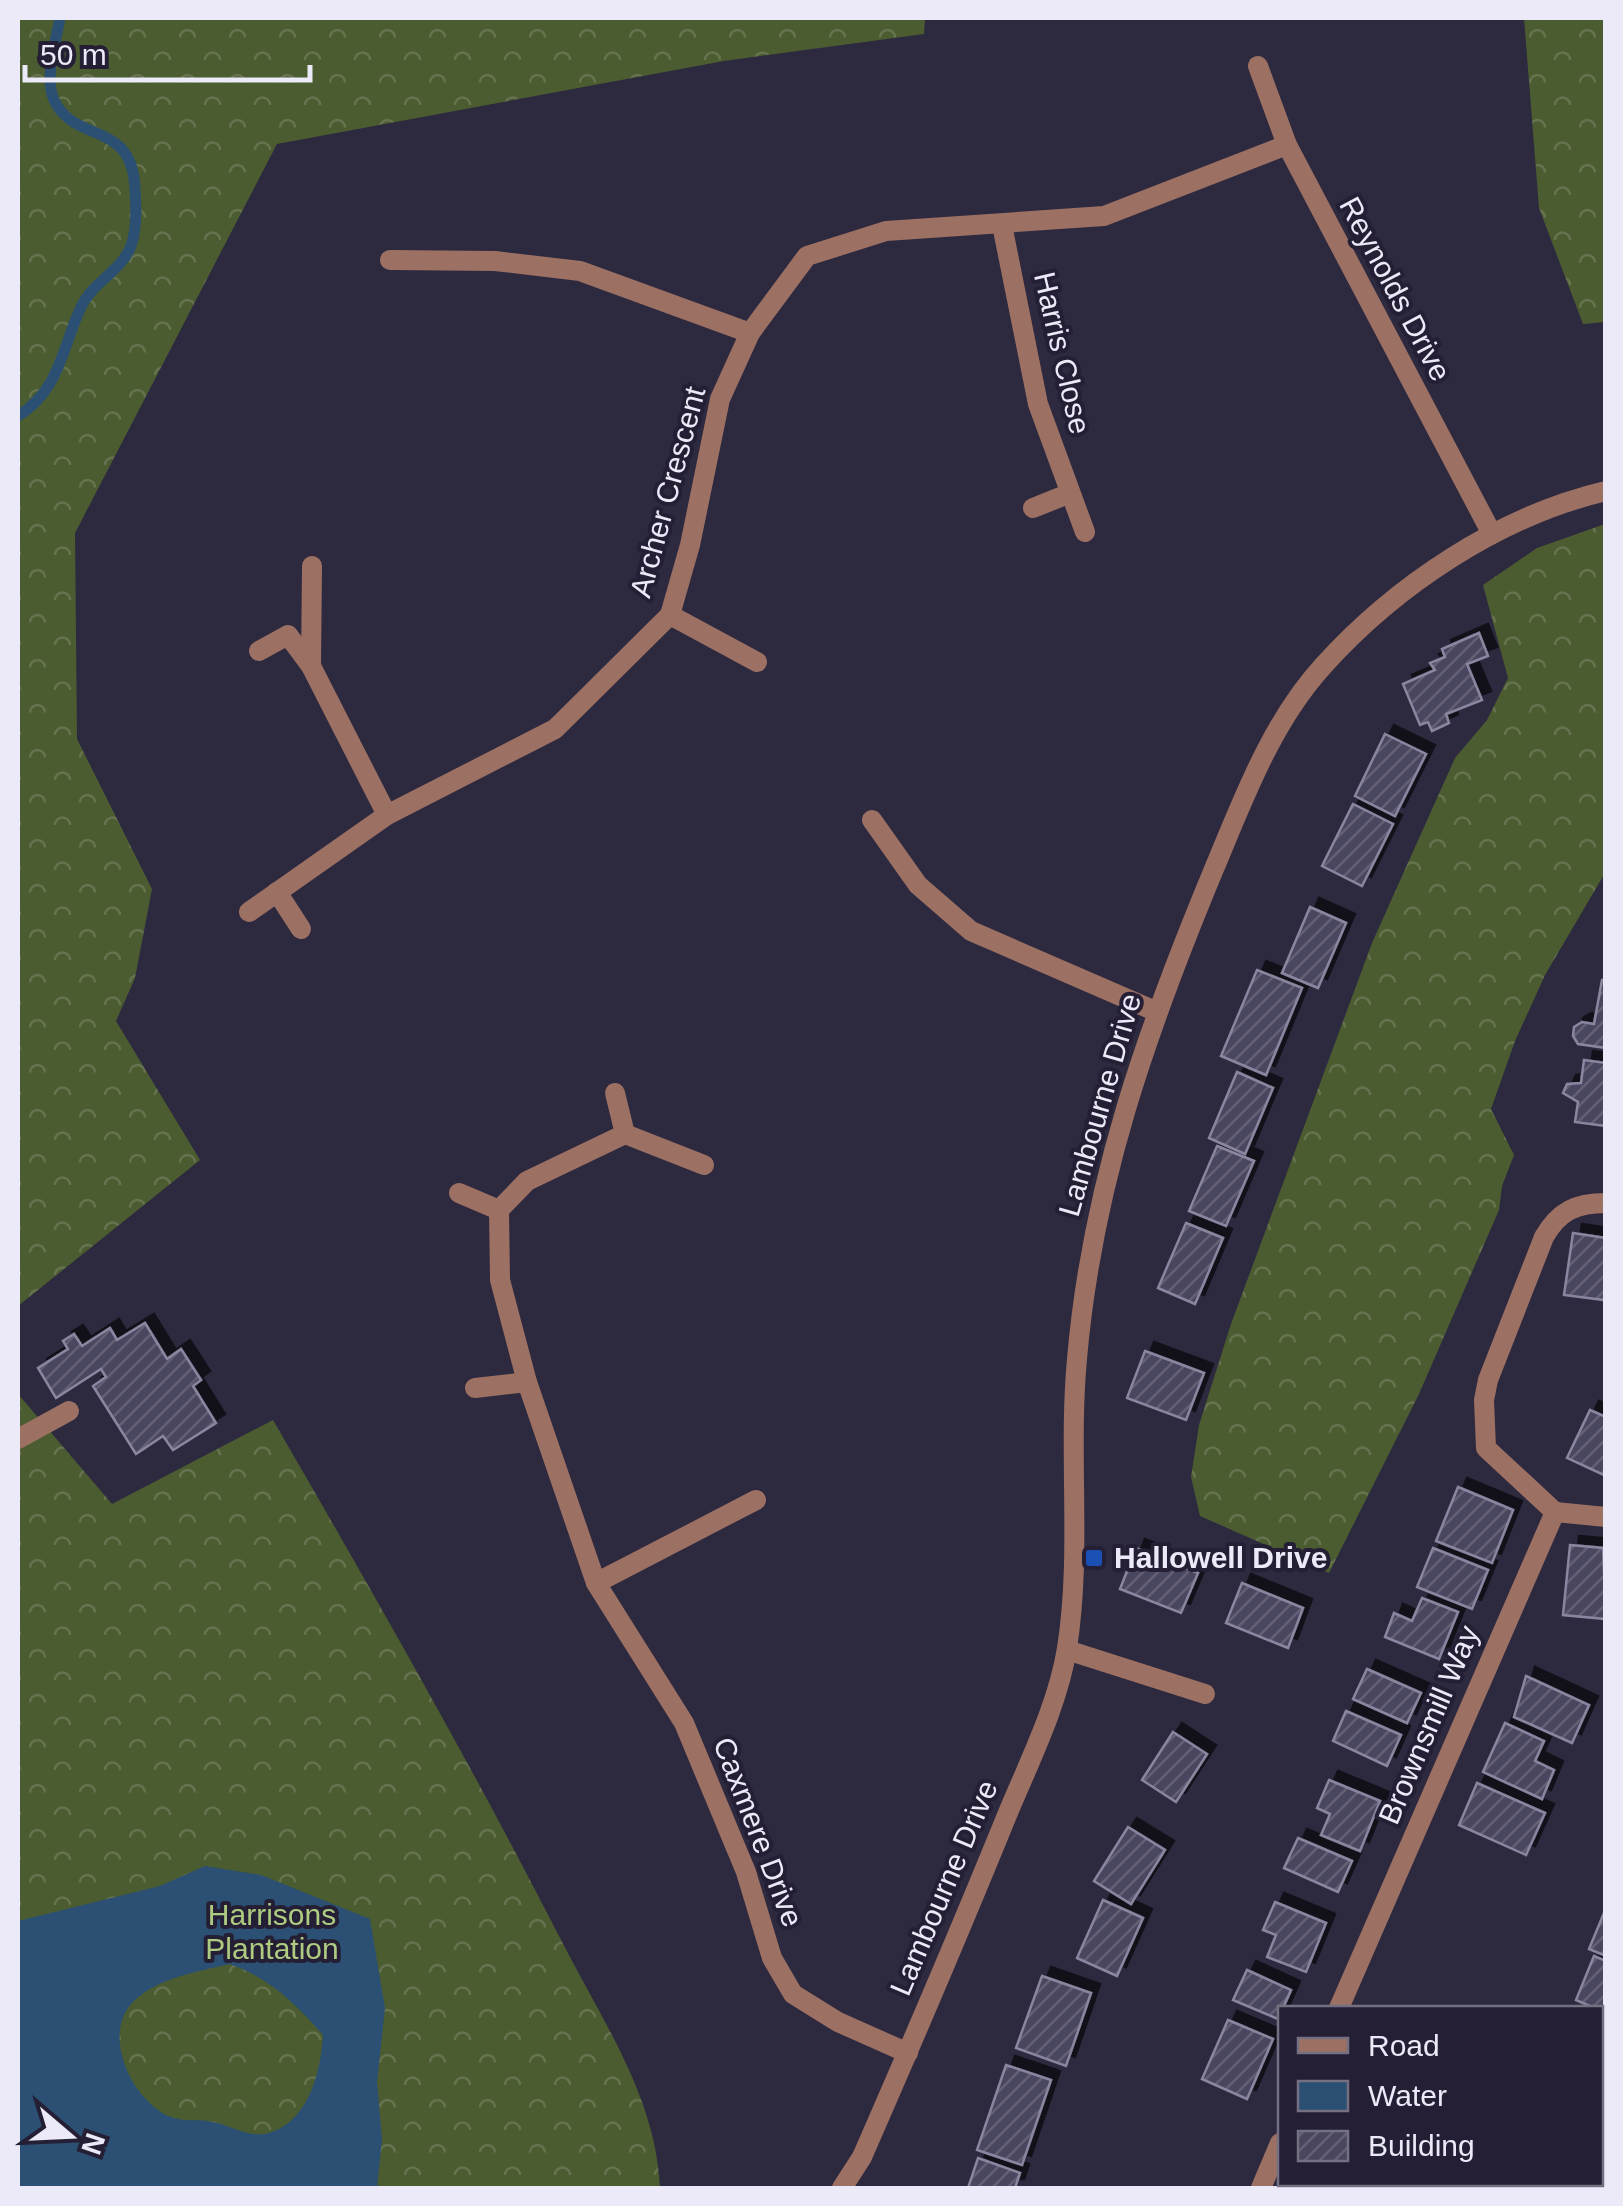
<svg xmlns="http://www.w3.org/2000/svg" width="1623" height="2206" font-family="Arial,sans-serif">
	<style>
		.forest { fill: url(#forest-crowns) }
		.water { fill: #2c5074; fill-rule: evenodd }
		.lines { fill: none; stroke-linecap: round; stroke-linejoin: round }
		.stream { stroke: #2c5074; stroke-width: 11 }
		.building { fill: url(#building-hatch); stroke: #8a86a0; stroke-width: 2.5; filter: url(#shadow) }
		.minor { stroke: #9c7063; stroke-width: 20 }
		.tertiary { stroke: #9c7063; stroke-width: 20 }
		.transit-dot { fill: #1a4fb4; stroke: #241f34; stroke-width: 4 }
		.labels { text-anchor: middle; stroke-width: 8; stroke-linejoin: round; paint-order: stroke }
		.street-label { font-size: 30px; fill: #ece9f8; stroke: #241f34 }
		.poi-label { font-size: 30px; font-weight: bold; fill: #ece9f8; stroke: #241f34; text-anchor: start }
		.park-label { font-size: 30px; fill: #aecb81; stroke: #241f34 }
	</style>
	<defs>
		<pattern id="forest-crowns" width="20" height="18" patternUnits="userSpaceOnUse" patternTransform="scale(2.5)"><rect width="20" height="18" fill="#4b5c30"/><path d="M2 6a3 3 0 1 1 6 0M12 15a3 3 0 1 1 6 0" fill="none" stroke="#65734f"/></pattern>
		<pattern id="building-hatch" width="6" height="6" patternUnits="userSpaceOnUse" patternTransform="scale(2.5)"><rect width="6" height="6" fill="#4a465e"/><path d="M-1 1l2-2M0 6l6-6M5 7l2-2" fill="none" stroke="#646176"/></pattern>
		<filter id="shadow"><feDropShadow dx="9" dy="-9" stdDeviation="0" flood-color="#0009"/></filter>
	</defs>
	<rect width="100%" height="100%" fill="#2d293f"/>
	<!-- forest -->
	<g class="forest">
		<path d="M18,18H925L924,34L724,61L277,144L75,533L77,739L152,889L135,978L116,1021L200,1160L18,1306Z"/>
		<path d="M1524,18H1605V322L1583,324L1539,208Z"/>
		<path d="M1605,524V873L1545,975L1515,1041L1491,1109L1514,1155L1502,1186L1499,1210L1419,1394L1329,1573L1200,1516L1191,1477L1199,1425L1231,1324L1372,943L1455,758L1487,720L1508,678L1483,585L1537,548Z"/>
		<path d="M18,1394L112,1504L273,1420C372,1591 470,1762 560,1938C601,2019 656,2096 660,2188H18Z"/>
	</g>
	<!-- water -->
	<path class="water" d="M205,1866L261,1875L370,1919L385,2008L377,2082L382,2139L377,2188H18V1921L160,1886ZM229,1964C269,1977 296,2004 323,2035C321,2072 308,2125 265,2134C248,2137 229,2125 213,2122C197,2118 184,2123 168,2116C131,2099 99,2031 136,1999C161,1977 198,1972 229,1964Z"/>
	<g class="lines">
		<!-- stream -->
		<path class="stream" d="M18,416C60,390 62,348 81,307C93,281 124,270 132,243C137,225 136,208 135,190C133,119 75,145 54,100C44,77 56,41 60,18"/>
	</g>
	<!-- building -->
	<g class="building">
		<path d="M1479,633L1488,656L1467,664L1482,700L1446,714L1449,723L1432,731L1428,722L1420,725L1403,684L1435,670L1430,663L1445,657L1442,649Z"/>
		<path d="M1385,734L1426,754L1395,816L1355,796Z"/>
		<path d="M1353,804L1393,824L1362,886L1322,866Z"/>
		<path d="M1310,907L1346,923L1318,988L1282,973Z"/>
		<path d="M1257,970L1302,988L1266,1075L1221,1056Z"/>
		<path d="M1602,980H1606V1048L1578,1044L1573,1036L1574,1027L1582,1022L1594,1024Z"/>
		<path d="M1584,1060L1606,1063V1126L1575,1122L1578,1102L1563,1093L1567,1084L1581,1083Z"/>
		<path d="M1237,1072L1273,1088L1245,1154L1209,1138Z"/>
		<path d="M1217,1146L1254,1161L1226,1226L1189,1211Z"/>
		<path d="M1186,1223L1223,1238L1195,1304L1158,1288Z"/>
		<path d="M1573,1233L1606,1238L1604,1300L1564,1295Z"/>
		<path d="M145,1323L167,1359L181,1349L201,1380L193,1386L216,1423L173,1450L163,1436L136,1454L93,1386L106,1377L101,1369L56,1398L38,1368L68,1349L63,1341L74,1334L82,1346L110,1328L117,1340Z"/>
		<path d="M1145,1351L1204,1373L1186,1420L1127,1398Z"/>
		<path d="M1590,1410L1606,1417V1476L1567,1458Z"/>
		<path d="M1458,1487L1513,1510L1492,1563L1436,1541Z"/>
		<path d="M1570,1545L1603,1548L1606,1619L1563,1615Z"/>
		<path d="M1136,1548L1198,1573L1181,1613L1120,1589Z"/>
		<path d="M1433,1548L1488,1570L1472,1609L1417,1587Z"/>
		<path d="M1242,1583L1303,1608L1288,1648L1226,1623Z"/>
		<path d="M1422,1598L1458,1612L1439,1659L1385,1637L1394,1613L1412,1621Z"/>
		<path d="M1367,1669L1421,1693L1407,1723L1353,1699Z"/>
		<path d="M1526,1676L1589,1705L1572,1743L1514,1717Z"/>
		<path d="M1346,1711L1401,1735L1387,1766L1333,1741Z"/>
		<path d="M1505,1723L1544,1741L1535,1761L1554,1770L1542,1799L1483,1772Z"/>
		<path d="M1173,1732L1207,1754L1176,1802L1142,1780Z"/>
		<path d="M1329,1780L1380,1801L1360,1851L1321,1835L1330,1814L1317,1808Z"/>
		<path d="M1477,1783L1545,1813L1526,1855L1459,1825Z"/>
		<path d="M1128,1827L1165,1850L1131,1904L1094,1881Z"/>
		<path d="M1298,1838L1352,1861L1338,1892L1284,1868Z"/>
		<path d="M1103,1900L1143,1918L1117,1976L1077,1958Z"/>
		<path d="M1275,1902L1326,1923L1306,1972L1267,1957L1276,1935L1263,1930Z"/>
		<path d="M1606,1908V1956L1589,1949Z"/>
		<path d="M1594,1956L1606,1961V2013L1576,2000Z"/>
		<path d="M1247,1970L1291,1990L1278,2019L1233,2000Z"/>
		<path d="M1042,1976L1091,1993L1066,2066L1016,2048Z"/>
		<path d="M1600,2019L1606,2021V2062L1601,2074Z"/>
		<path d="M1228,2020L1273,2039L1247,2099L1202,2079Z"/>
		<path d="M1006,2065L1051,2080L1022,2165L977,2150Z"/>
		<path d="M978,2158L1020,2173L1015,2188H968Z"/>
		<path d="M1492,2184H1541L1539,2188H1490Z"/>
	</g>
	<g class="lines">
		<!-- minor -->
		<g class="minor">
			<path d="M1258,66L1287,145L1492,534"/>
			<path d="M1002,225L1038,404L1085,532"/>
			<path d="M390,260L495,261L580,271L750,333"/>
			<path d="M1033,508L1068,494"/>
			<path d="M312,566L311,666L387,815"/>
			<path d="M670,615L757,662"/>
			<path d="M259,651L288,635L311,666"/>
			<path d="M872,820L918,885L971,931L1155,1011"/>
			<path d="M277,892L301,929"/>
			<path d="M249,912L387,815L555,729L670,615L690,545L720,399L750,333L807,256L886,231L1104,216L1287,145"/>
			<path d="M615,1093L625,1134L704,1165"/>
			<path d="M625,1134L527,1181L499,1210L500,1280L527,1382L596,1583L684,1723L746,1872L772,1958L793,1994L838,2022L908,2053"/>
			<path d="M459,1193L499,1210"/>
			<path d="M475,1388L527,1382"/>
			<path d="M18,1439L69,1411"/>
			<path d="M1555,1512L1486,1448L1484,1400L1488,1380L1544,1237C1559,1211 1576,1203 1606,1203"/>
			<path d="M1555,1512L1606,1517"/>
			<path d="M596,1583L756,1500"/>
			<path d="M1067,1650L1205,1694"/>
			<path d="M1339,2008L1555,1512"/>
			<path d="M1261,2188L1280,2143"/>
		</g>
		<!-- tertiary -->
		<path class="tertiary" d="M842,2188L862,2157C911,2045 959,1933 1005,1820C1027,1766 1058,1706 1067,1648C1082,1553 1068,1454 1077,1359C1092,1184 1147,1030 1214,869C1243,800 1271,723 1323,666C1395,586 1499,516 1606,491"/>
	</g>
	<!-- markers -->
	<rect class="transit-dot" x="1084" y="1548" width="20" height="20" rx="5"/>
	<g class="labels">
		<!-- street labels -->
		<g class="street-label">
			<text transform="translate(1395 289) rotate(62)" y="10">Reynolds Drive</text>
			<text transform="translate(1062 353) rotate(77)" y="10">Harris Close</text>
			<text transform="translate(668 492) rotate(-75)" y="10">Archer Crescent</text>
			<text transform="translate(1100 1105) rotate(-74)" y="10">Lambourne Drive</text>
			<text transform="translate(1429 1725) rotate(-67)" y="10">Brownsmill Way</text>
			<text transform="translate(758 1832) rotate(69)" y="10">Caxmere Drive</text>
			<text transform="translate(944 1888) rotate(-67)" y="10">Lambourne Drive</text>
		</g>
		<!-- poi labels -->
		<g class="poi-label">
			<text x="1114" y="1568">Hallowell Drive</text>
		</g>
		<!-- park labels -->
		<g class="park-label">
			<text x="272" y="1925">Harrisons<tspan x="272" dy="34">Plantation</tspan></text>
		</g>
	</g>
	<!-- border -->
	<rect width="1623" height="2206" fill="none" stroke="#ece9f8" stroke-width="40"/>
	<!-- legend -->
	<rect x="1278" y="2006" width="325" height="180" fill="#241f34" stroke="#747082" stroke-width="2.5"/>
	<rect x="1298" y="2038" width="50" height="15" fill="#9c7063" stroke="#747082" stroke-width="2.5"/>
	<text x="1368" y="2056" font-size="30" fill="#ece9f8">Road</text>
	<rect x="1298" y="2081" width="50" height="30" fill="#2c5074" stroke="#747082" stroke-width="2.5"/>
	<text x="1368" y="2106" font-size="30" fill="#ece9f8">Water</text>
	<rect x="1298" y="2131" width="50" height="30" fill="url(#building-hatch)" stroke="#747082" stroke-width="2.5"/>
	<text x="1368" y="2156" font-size="30" fill="#ece9f8">Building</text>
	<!-- north arrow -->
	<g transform="translate(70 2136) rotate(109)" stroke="#241f34" stroke-width="8" paint-order="stroke">
	<path d="M0-8L18 38L0 25L-18 38Z" fill="#ece9f8"/>
	<text y="-15" font-size="28" font-weight="bold" text-anchor="middle" fill="#ece9f8">N</text>
	</g>
	<!-- scale -->
	<path d="M25 65v15h285v-15" fill="none" stroke="#ece9f8" stroke-width="5"/>
	<text x="40" y="65" font-size="30" fill="#ece9f8" stroke="#241f34" stroke-width="8" paint-order="stroke">50 m</text>
</svg>
